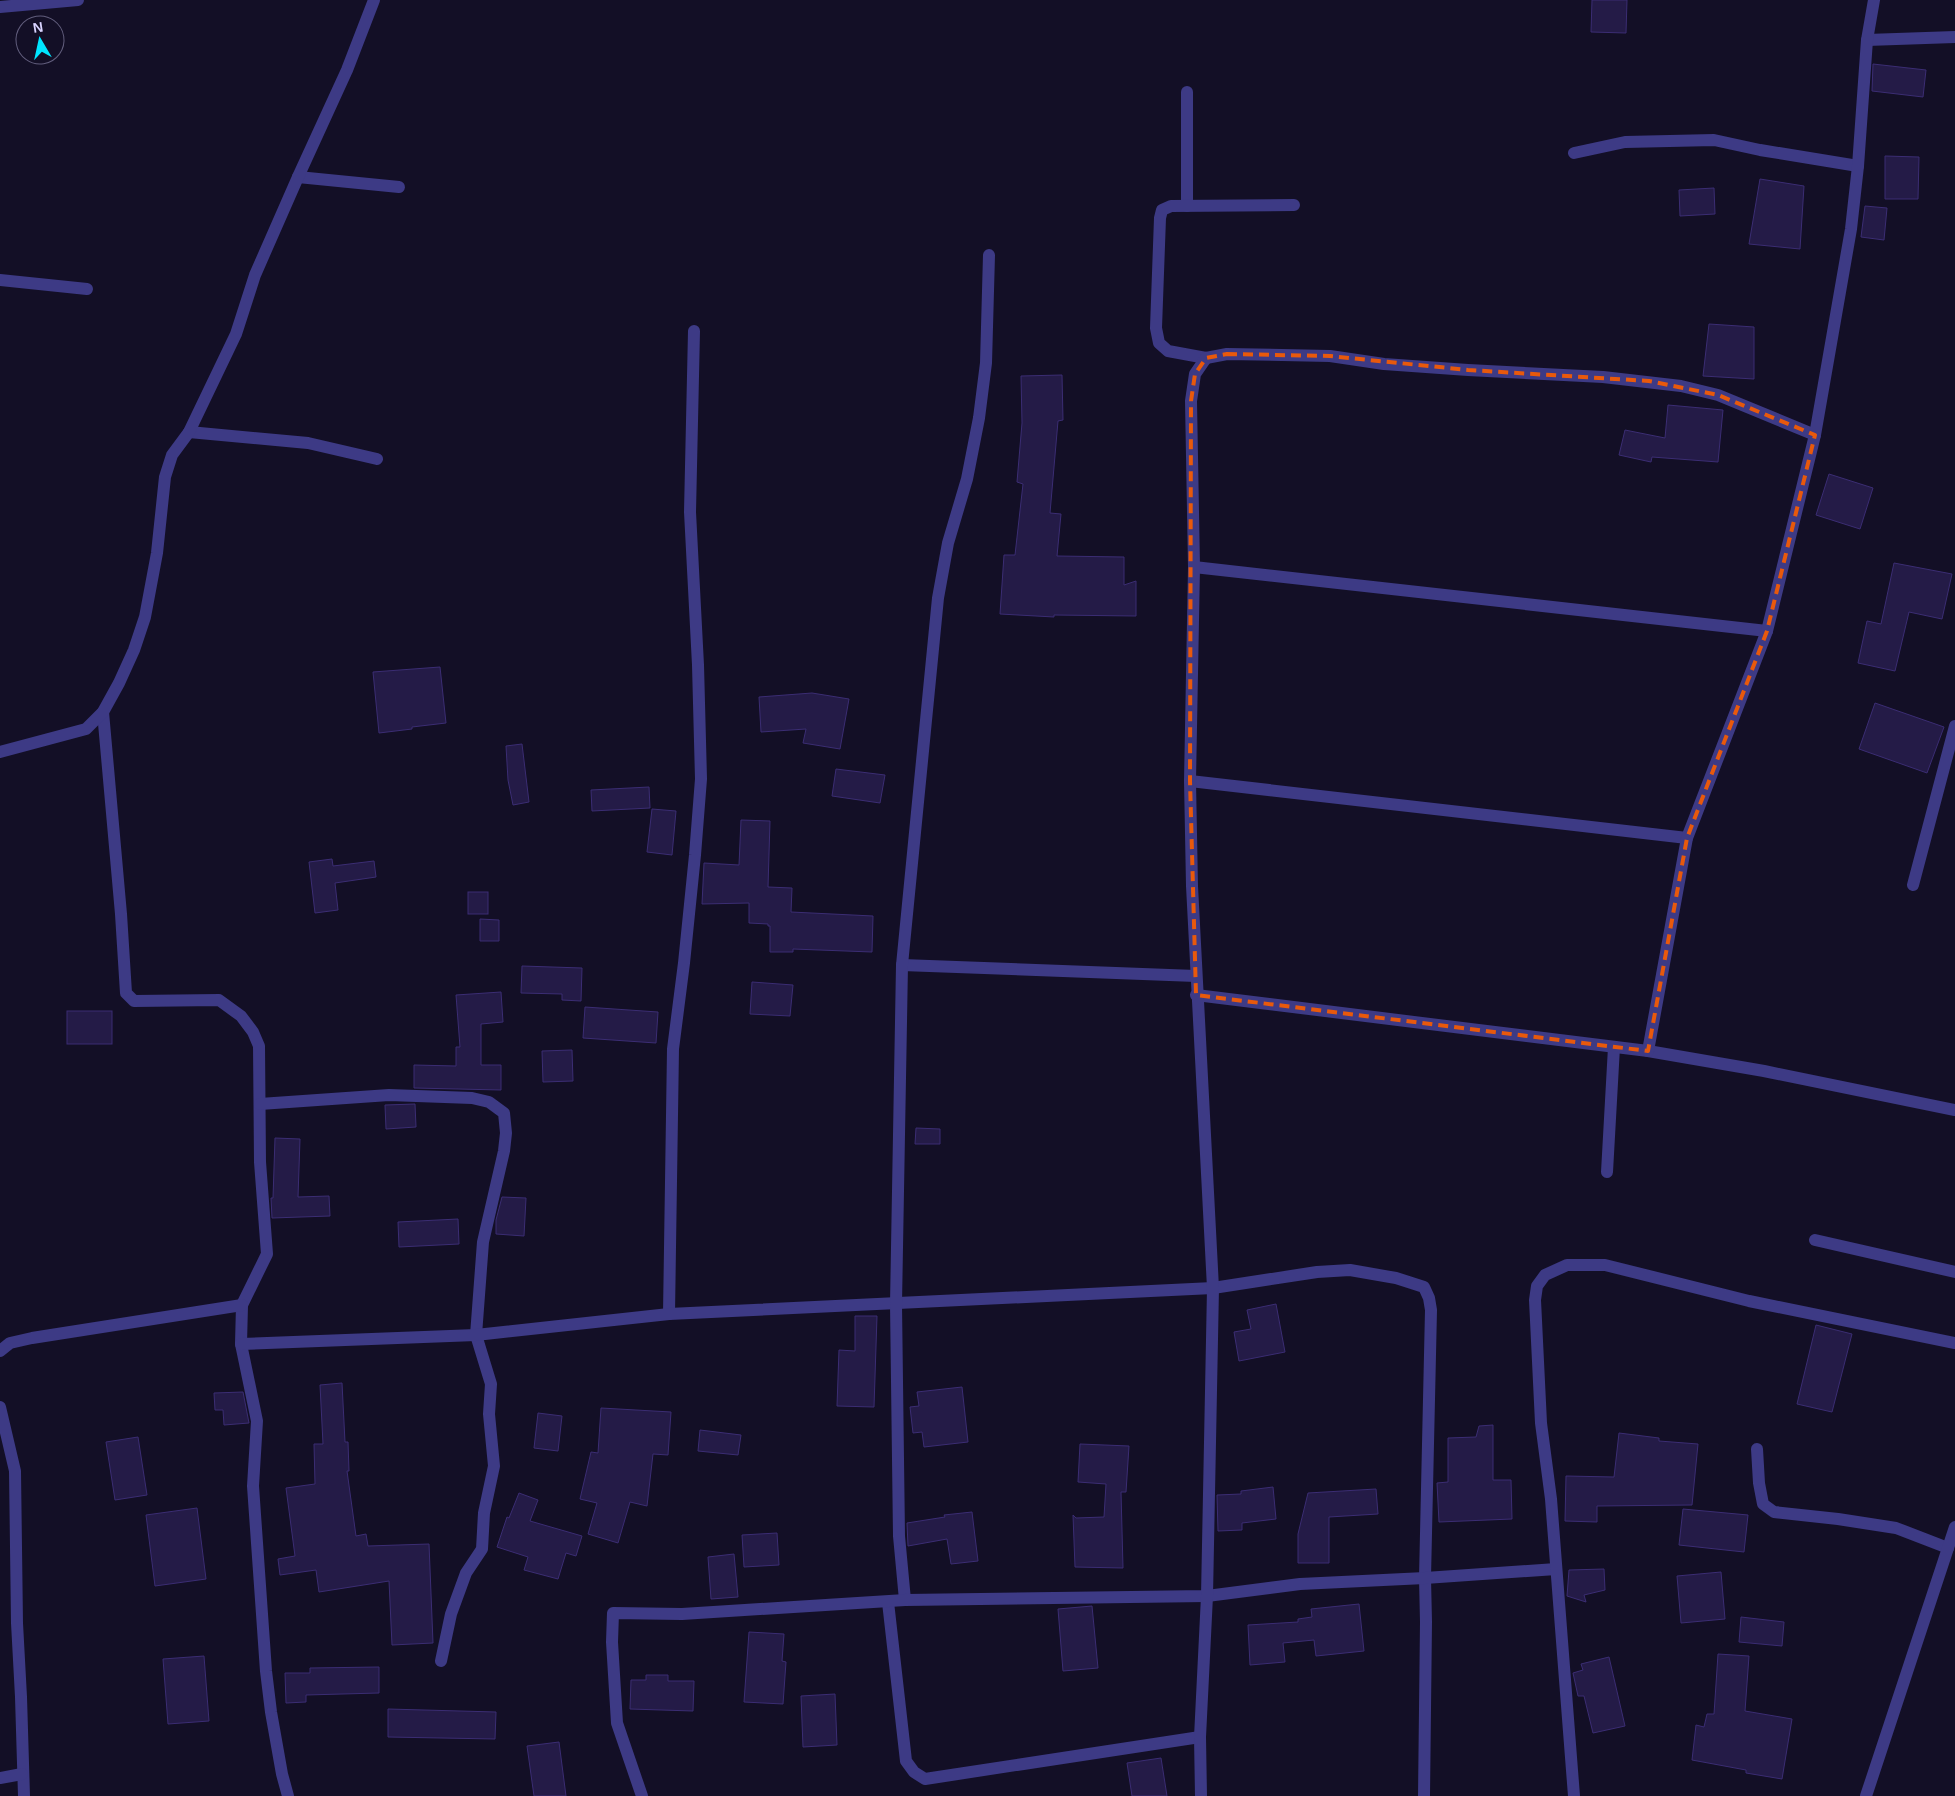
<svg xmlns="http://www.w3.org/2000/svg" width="1955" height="1796" font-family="Arial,sans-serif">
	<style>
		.building { fill: #241b47; stroke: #3b2d73 }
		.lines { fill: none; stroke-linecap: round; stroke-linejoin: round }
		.lane { stroke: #3d3a85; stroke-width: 12 }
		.street { stroke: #3d3a85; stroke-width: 12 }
		.marked { fill: none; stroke: #e8590c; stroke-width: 4; stroke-dasharray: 10 6; stroke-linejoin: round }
	</style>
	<rect width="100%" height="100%" fill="#130f26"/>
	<!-- building -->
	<g class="building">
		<path d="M1592,0H1627L1626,33L1591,32Z"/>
		<path d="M1873,64L1926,70L1923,97L1872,91Z"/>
		<path d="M1885,156L1919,157L1918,199H1885Z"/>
		<path d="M1760,179L1804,186L1800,249L1749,244Z"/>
		<path d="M1714,188L1715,214L1680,216L1679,190Z"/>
		<path d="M1865,206L1887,208L1884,240L1861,237Z"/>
		<path d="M1709,324L1754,327V379L1703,376Z"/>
		<path d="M1062,375L1063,420L1058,421L1050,513L1061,514L1057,556L1124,557V585L1136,581V616L1054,615V617L1000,614L1004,555H1015L1023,484L1017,482L1022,423L1021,376Z"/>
		<path d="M1668,405L1723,410L1718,462L1652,457L1651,462L1619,455L1625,430L1665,438Z"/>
		<path d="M1829,474L1873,488L1860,529L1816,515Z"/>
		<path d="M1894,563L1952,574L1942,619L1909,612L1895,671L1858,663L1867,621L1881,624Z"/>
		<path d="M440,667L446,723L412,727V729L379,733L373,672Z"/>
		<path d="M812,693L849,699L840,749L803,743L806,729L761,732L759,697Z"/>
		<path d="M1875,703L1944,727L1927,773L1859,749Z"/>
		<path d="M522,744L529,802L513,805L508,780L506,746Z"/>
		<path d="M836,769L885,775L880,803L832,796Z"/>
		<path d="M649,787L650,808L592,811L591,790Z"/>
		<path d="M652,809L676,811L672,855L647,852Z"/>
		<path d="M741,820L770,821L768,887L792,888L791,912L873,916L872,952L793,949V952H770V926H768V924L749,923V903L702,904L704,863L739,865Z"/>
		<path d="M332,859L333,866L374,861L376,877L335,883L338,910L315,913L309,862Z"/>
		<rect x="468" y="892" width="20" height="22"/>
		<path d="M480,919L499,920V941H480Z"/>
		<path d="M522,966L582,968L581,1001L562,1000V994L521,993Z"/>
		<path d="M752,982L793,985L790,1016L750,1014Z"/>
		<path d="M501,992L503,1022L481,1024V1065H501V1090L414,1088V1065L456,1066V1047H460L456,995Z"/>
		<path d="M585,1007L658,1012L656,1043L583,1038Z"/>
		<rect x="67" y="1011" width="45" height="33"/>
		<path d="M572,1050L573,1081L543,1082L542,1051Z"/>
		<path d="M415,1104L416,1127L386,1129L385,1105Z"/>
		<path d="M916,1128L940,1129V1144H915Z"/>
		<path d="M275,1138L300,1139L298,1197L329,1196L330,1216L272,1218L271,1198H273Z"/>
		<path d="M502,1197L526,1198L524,1236L496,1234V1220Z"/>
		<path d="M458,1219L459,1244L399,1247L398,1222Z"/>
		<path d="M1276,1304L1285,1352L1239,1361L1234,1332L1251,1329L1247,1310Z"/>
		<path d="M855,1316H877L874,1407L837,1406L839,1350L855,1351Z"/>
		<path d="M1816,1325L1852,1334L1832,1412L1797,1404Z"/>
		<path d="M342,1383L345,1442H348L349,1471H347L356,1536L366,1534L368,1546L429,1544L433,1643L392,1645L389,1581L319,1592L316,1570L280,1575L278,1559L295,1556L286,1488L315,1484L314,1444H323L320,1385Z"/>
		<path d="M962,1387L968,1442L924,1447L922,1432L913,1433L910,1407L919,1406L917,1392Z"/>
		<path d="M243,1392L249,1423L224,1425L223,1410H215L214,1393Z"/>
		<path d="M601,1408L671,1412L668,1455L653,1454L647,1506L630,1502L618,1543L588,1534L597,1503L580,1499L591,1452L598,1453Z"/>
		<path d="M538,1413L562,1416L558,1451L534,1448Z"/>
		<path d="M1493,1425V1480H1511L1512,1519L1439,1522L1437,1483L1448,1482V1438L1476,1437L1479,1426Z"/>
		<path d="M700,1430L741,1435L738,1455L698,1451Z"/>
		<path d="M1619,1433L1659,1438V1441L1698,1444L1692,1505L1597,1506V1522L1565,1521L1566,1476L1614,1477Z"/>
		<path d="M138,1437L147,1495L115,1500L106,1442Z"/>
		<path d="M1080,1444L1129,1446L1126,1492H1121L1123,1568L1075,1567L1073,1515L1076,1518L1104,1517L1106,1484L1078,1482Z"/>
		<path d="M1273,1487L1276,1519L1242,1523V1530L1218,1531L1217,1495L1241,1494V1491Z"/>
		<path d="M1376,1489L1378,1514L1329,1517V1563H1298V1534L1308,1493Z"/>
		<path d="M519,1493L538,1500L530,1521L582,1536L576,1556L566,1553L558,1579L524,1570L528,1557L497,1547L507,1517L509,1518Z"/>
		<path d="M197,1508L206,1579L155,1586L146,1515Z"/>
		<path d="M1683,1509L1748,1515L1744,1552L1679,1545Z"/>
		<path d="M972,1512L978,1561L951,1564L947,1539L908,1546L907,1523L945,1517L944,1515Z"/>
		<path d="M777,1533L779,1565L744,1567L742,1535Z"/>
		<path d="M734,1554L738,1597L711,1599L708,1557Z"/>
		<path d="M1604,1569L1605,1590L1584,1595L1586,1602L1567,1596L1569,1570Z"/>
		<path d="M1721,1572L1725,1619L1681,1623L1677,1576Z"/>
		<path d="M1359,1604L1364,1651L1316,1656L1314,1640L1283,1643L1285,1662L1250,1665L1248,1625L1298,1622V1619L1312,1617L1311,1609Z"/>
		<path d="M1092,1606L1098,1668L1063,1671L1058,1609Z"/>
		<path d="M1741,1617L1784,1622L1782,1646L1739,1642Z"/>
		<path d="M749,1632L784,1634L782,1661L786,1662L783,1704L744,1702Z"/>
		<path d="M1718,1654L1749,1656L1745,1711L1792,1719L1782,1779L1746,1773V1770L1692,1760L1696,1725L1704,1727L1707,1714H1714Z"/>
		<path d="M204,1656L209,1721L168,1724L163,1659Z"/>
		<path d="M1609,1657L1625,1726L1593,1733L1584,1696H1578L1573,1673L1583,1670L1581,1664Z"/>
		<path d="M379,1667V1693L306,1695V1702L286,1703L285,1673H310V1668Z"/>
		<path d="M646,1675H668V1681H694L693,1711L630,1709L631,1680H646Z"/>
		<path d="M835,1694L837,1745L803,1747L801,1696Z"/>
		<path d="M388,1709L496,1712L495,1739L388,1737Z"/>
		<path d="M559,1742L566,1796H534L527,1746Z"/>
		<path d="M1161,1758L1167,1796H1132L1127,1763Z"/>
	</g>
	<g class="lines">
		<!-- lane -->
		<g class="lane">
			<path d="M1187,92V206"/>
			<path d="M298,177L399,187"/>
			<path d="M1757,1449L1759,1483L1763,1504L1774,1512L1838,1519L1896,1528L1948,1548"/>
		</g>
		<!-- street -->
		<g class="street">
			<path d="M0,7L78,0"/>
			<path d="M1867,40L1955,37"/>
			<path d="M1574,153L1625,142L1714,140L1760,150L1858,166"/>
			<path d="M1294,205L1171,206L1162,210L1160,218L1156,328L1159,343L1168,351L1206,358L1227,354L1330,356L1384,364L1468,370L1603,377L1681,386L1718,395L1815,435"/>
			<path d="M0,280L87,289"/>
			<path d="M189,432L308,443L377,459"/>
			<path d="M1194,567L1767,631"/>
			<path d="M103,712L121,914L126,993L134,1001L219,1000L241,1016L253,1032L259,1046L260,1162L267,1254L242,1305L241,1344L257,1421L253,1486L266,1671L271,1712L282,1774L288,1796"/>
			<path d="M0,752L86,729L103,712L119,683L134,650L145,617L157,553L165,477L172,455L189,432L236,334L255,275L298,177L347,70L374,0"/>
			<path d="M1190,781L1687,838"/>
			<path d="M1913,885L1955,726"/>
			<path d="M902,965L1196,976"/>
			<path d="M1196,995L1648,1051L1764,1071L1955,1110"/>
			<path d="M1648,1051L1687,838L1767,631L1815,435L1851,229L1858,166L1867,40L1874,0"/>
			<path d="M260,1104L389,1095L472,1098L489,1102L504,1113L506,1133L504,1151L483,1242L476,1335L491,1384L489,1414L494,1466L484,1513L482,1549L466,1573L451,1614L441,1661"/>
			<path d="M1607,1172L1614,1047"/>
			<path d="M1815,1240L1955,1272"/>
			<path d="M669,1314L673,1049L684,963L695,855L701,779L698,665L690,512L694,331"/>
			<path d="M241,1344L476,1335L669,1314L1213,1288L1317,1272L1350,1270L1396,1278L1424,1287L1429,1298L1431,1310L1425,1578L1426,1622L1424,1796"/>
			<path d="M0,1351L10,1343L32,1338L242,1305"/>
			<path d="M0,1407L15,1471L17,1623L21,1697L24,1796"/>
			<path d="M905,1600L899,1536L896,1304L902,965L938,598L948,543L967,479L979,418L986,363L989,255"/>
			<path d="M888,1602L906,1761L914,1772L925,1779L1200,1737"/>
			<path d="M0,1778L22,1774"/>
			<path d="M642,1796L617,1723L612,1642L613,1613L682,1614L905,1600L1207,1596L1300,1584L1425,1578L1556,1569"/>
			<path d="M1201,1796L1200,1737L1207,1596L1213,1288L1192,886L1190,781L1194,567L1191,401L1195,374L1206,358"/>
			<path d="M1574,1796L1551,1499L1541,1423L1535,1300L1537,1286L1545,1275L1567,1265H1605L1749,1301L1955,1343"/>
			<path d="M1866,1796L1955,1527"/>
		</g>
	</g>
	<!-- marked area -->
	<path class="marked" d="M1227,354L1330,356L1468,370L1649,381L1718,395L1815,435L1767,631L1687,838L1648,1051L1196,995L1190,781L1191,401L1195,374L1206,358Z"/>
	<!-- north arrow -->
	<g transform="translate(40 40) rotate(351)"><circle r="24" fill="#130f26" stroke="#625e7d"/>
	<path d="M0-4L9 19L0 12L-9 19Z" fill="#00e5ff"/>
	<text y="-8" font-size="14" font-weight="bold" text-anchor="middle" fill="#d9d4ff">N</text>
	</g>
</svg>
